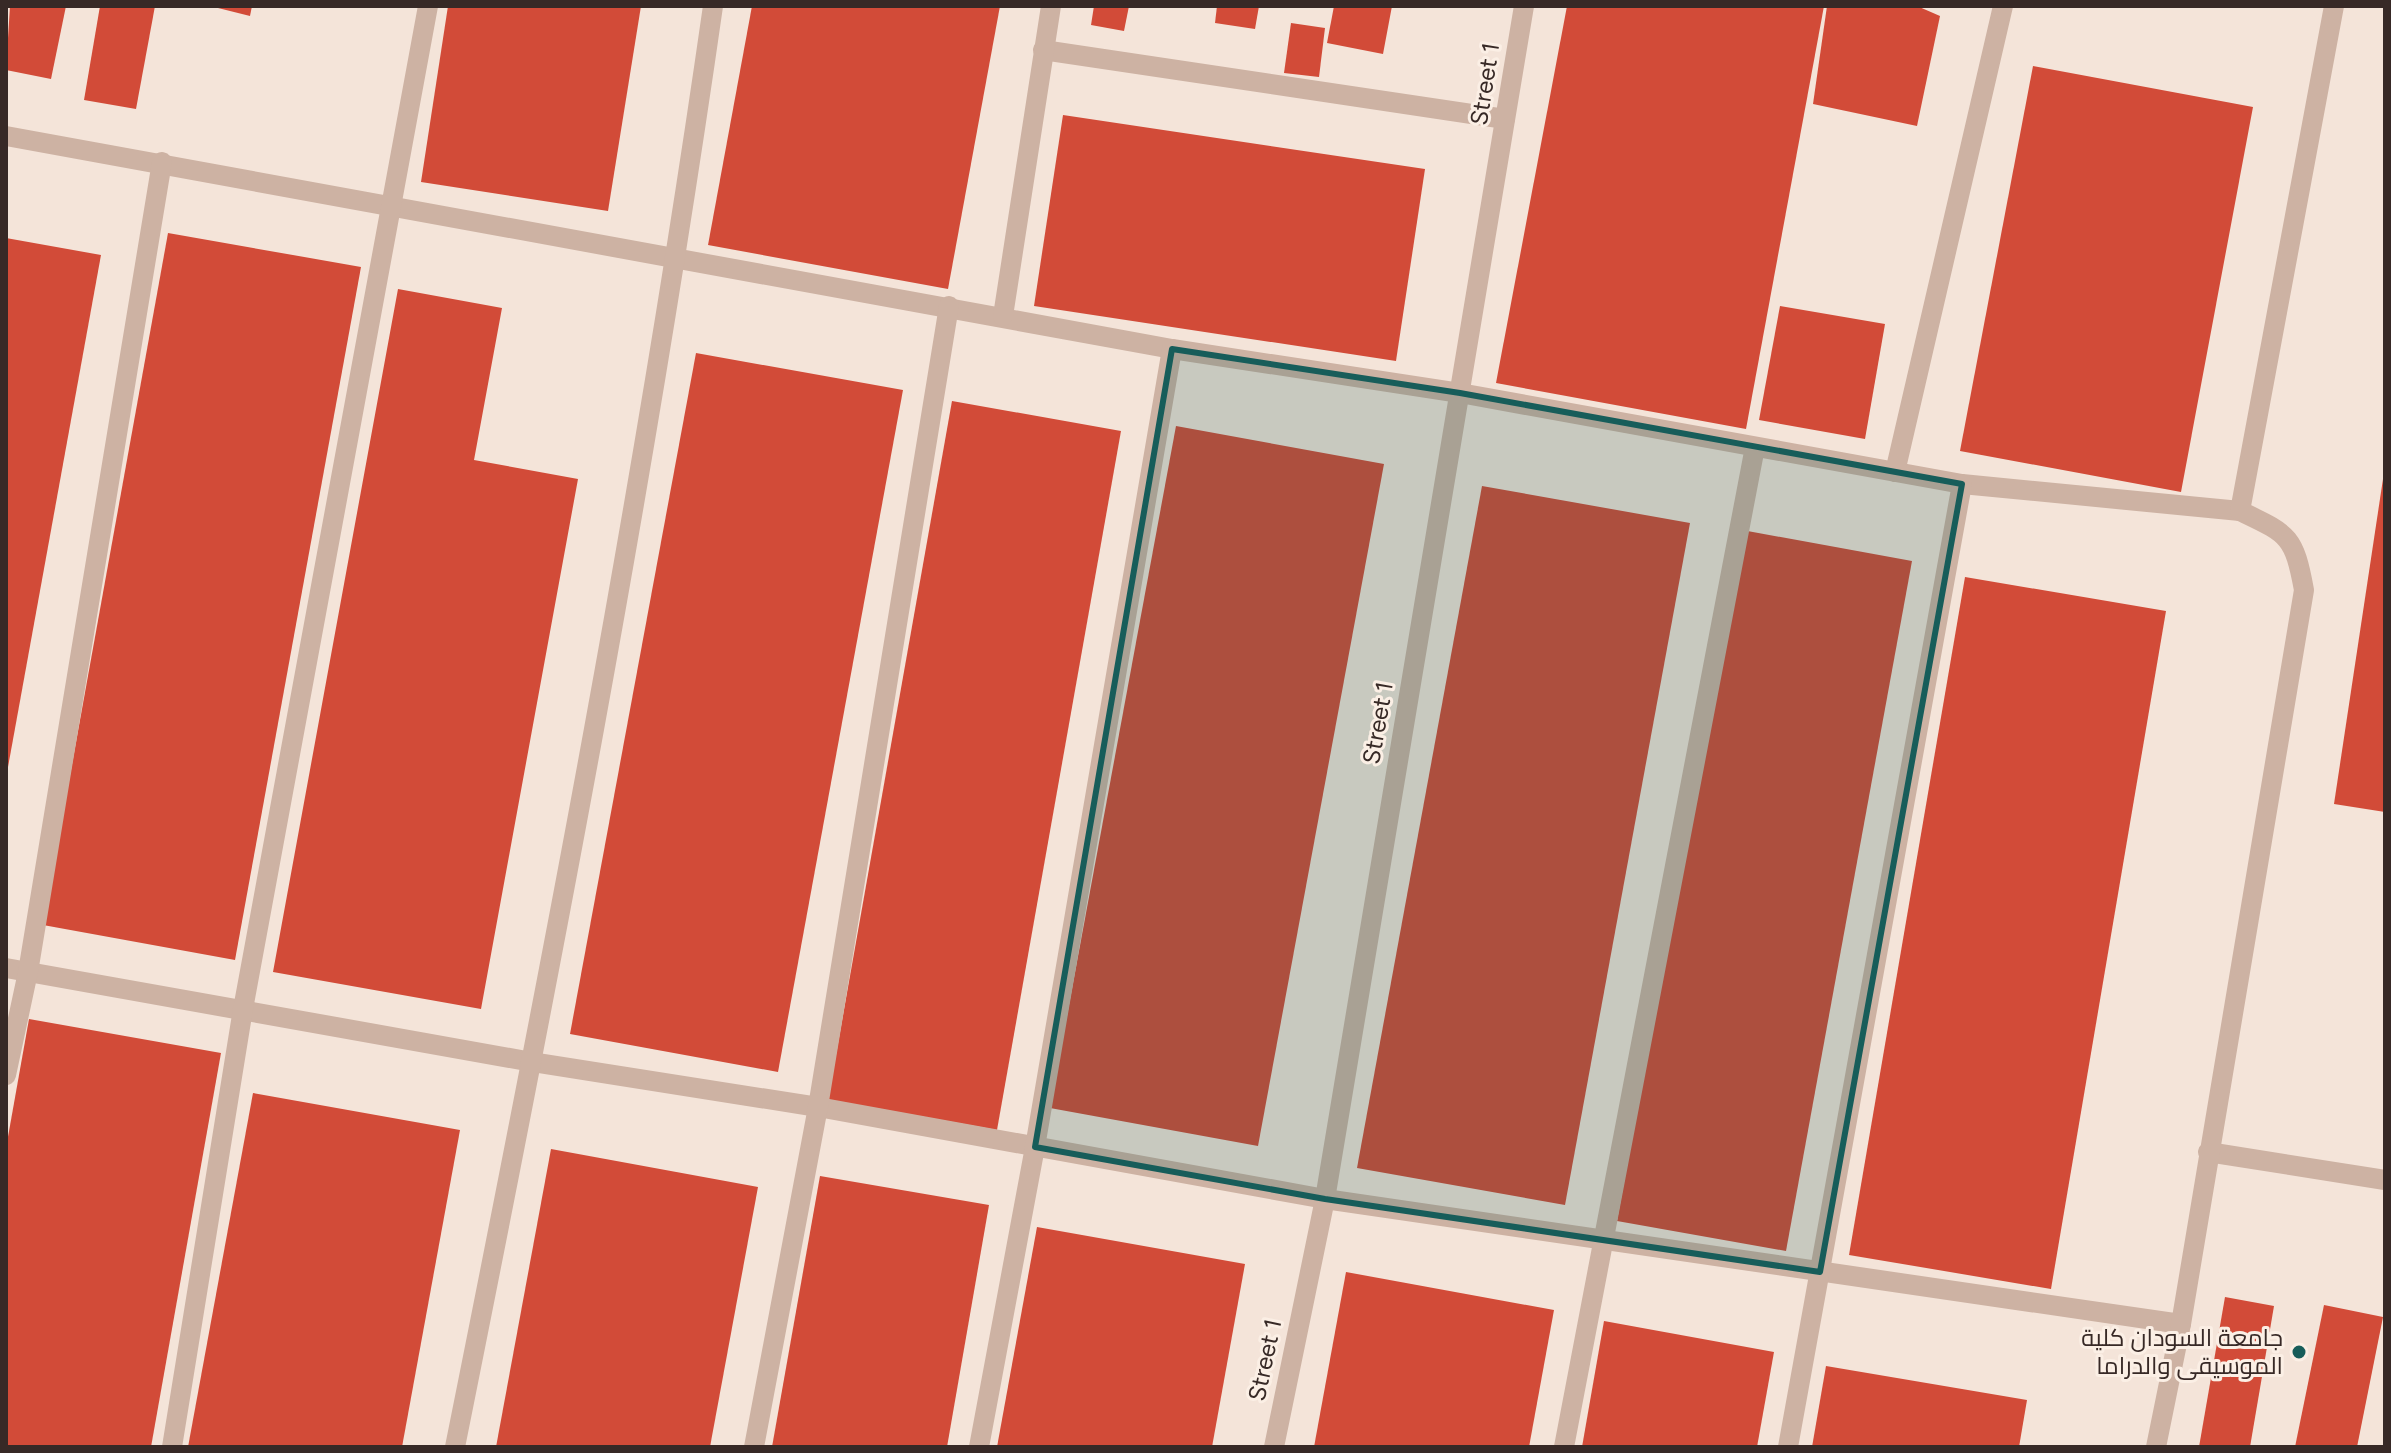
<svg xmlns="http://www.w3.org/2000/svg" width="2391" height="1453" font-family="Figtree,Cairo,sans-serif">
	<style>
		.building { fill: #d24b38 }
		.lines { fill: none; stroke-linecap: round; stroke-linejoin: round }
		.service { stroke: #cdb2a3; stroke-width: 20 }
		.minor { stroke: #cdb2a3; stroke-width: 20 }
		.marked { fill: #175d5a; fill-opacity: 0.2; stroke: #175d5a; stroke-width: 6; stroke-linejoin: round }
		.poi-dot { fill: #175d5a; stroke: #fbefe5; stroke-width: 3 }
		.labels { text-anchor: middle; stroke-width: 6; stroke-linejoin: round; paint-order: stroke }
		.street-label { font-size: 24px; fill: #372926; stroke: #fbefe5 }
		.poi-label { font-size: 24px; fill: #372926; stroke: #fbefe5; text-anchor: end }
	</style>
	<rect width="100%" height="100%" fill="#f4e4d9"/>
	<!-- building -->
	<g class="building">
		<path d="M10,6H66L51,79L6,70Z"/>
		<path d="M100,6H155L136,109L84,100Z"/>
		<path d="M210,6H252L250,16Z"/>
		<path d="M448,6H641L608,211L421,182Z"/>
		<path d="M752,6H1000L948,289L708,245Z"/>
		<path d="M1094,6H1129L1124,31L1091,25Z"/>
		<path d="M1217,6H1259L1255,29L1215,23Z"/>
		<path d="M1334,6H1392L1383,54L1327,43Z"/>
		<path d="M1567,6H1824L1746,429L1496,383Z"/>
		<path d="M1827,6H1917L1940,16L1917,126L1813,104Z"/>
		<path d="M1291,23L1325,28L1319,77L1284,73Z"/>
		<path d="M2033,66L2253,107L2181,492L1960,451Z"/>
		<path d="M1063,115L1425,169L1396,361L1034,306Z"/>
		<path d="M168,233L361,267L235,960L43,925Z"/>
		<path d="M6,238L101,255L8,767H6Z"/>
		<path d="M398,289L502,308L474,460L578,479L481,1009L273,972Z"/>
		<path d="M1780,306L1885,324L1865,439L1759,420Z"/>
		<path d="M696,353L903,390L778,1072L570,1034Z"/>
		<path d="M952,401L1121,431L997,1130L828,1100Z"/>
		<path d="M1176,426L1384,464L1258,1146L1050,1108Z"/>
		<path d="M2383,479H2385V812L2334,804Z"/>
		<path d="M1482,486L1690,523L1565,1205L1357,1168Z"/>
		<path d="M1742,530L1912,561L1786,1251L1617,1221Z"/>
		<path d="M1965,577L2166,611L2051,1289L1849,1255Z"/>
		<path d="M29,1019L221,1053L151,1447H6V1148Z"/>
		<path d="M253,1093L460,1130L402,1447H188Z"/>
		<path d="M551,1149L758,1187L710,1447H496Z"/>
		<path d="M820,1176L989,1205L947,1447H772Z"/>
		<path d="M1037,1227L1245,1264L1212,1447H997Z"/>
		<path d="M1346,1272L1554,1310L1529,1447H1314Z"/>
		<path d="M2225,1297L2274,1306L2250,1447H2199Z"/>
		<path d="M2324,1305L2383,1317L2357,1447H2295Z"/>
		<path d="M1604,1321L1774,1352L1757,1447H1582Z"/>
		<path d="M1826,1366L2027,1400L2019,1447H1812Z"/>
	</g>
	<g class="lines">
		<!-- service -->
		<path class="service" d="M2208,1152L2385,1180"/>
		<!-- minor -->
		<g class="minor">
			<path d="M1043,50L1505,119"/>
			<path d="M6,136L1172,349L1460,393L1962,484L2240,511"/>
			<path d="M1003,316L1051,6"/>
			<path d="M1895,472L2003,6"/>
			<path d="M6,968L532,1062L818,1107L1325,1199L2181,1324"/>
			<path d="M6,1075L28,972L162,162"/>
			<path d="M172,1447L243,1009L428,6"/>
			<path d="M455,1447C551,969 644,489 713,6"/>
			<path d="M754,1447L818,1107L949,306"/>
			<path d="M979,1447L1035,1147L1172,349"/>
			<path d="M1274,1447L1325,1199L1524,6"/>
			<path d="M1564,1447L1755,447"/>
			<path d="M1788,1447L1962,484"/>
			<path d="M2156,1447L2181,1324L2304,590C2294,535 2288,534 2240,511L2334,6"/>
		</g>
	</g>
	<!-- marked area -->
	<path class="marked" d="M1172,349L1460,393L1962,484L1820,1272L1325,1199L1035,1147Z"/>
	<!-- markers -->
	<circle class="poi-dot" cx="2299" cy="1352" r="8"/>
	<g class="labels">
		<!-- street labels -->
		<g class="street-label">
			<text transform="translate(1485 84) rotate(-81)" y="8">Street 1</text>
			<text transform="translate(1378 723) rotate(-80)" y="8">Street 1</text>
			<text transform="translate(1265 1360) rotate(-78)" y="8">Street 1</text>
		</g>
		<!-- poi labels -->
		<g class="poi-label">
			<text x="2283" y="1346">جامعة السودان كلية<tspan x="2283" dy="28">الموسيقى والدراما</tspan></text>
		</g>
	</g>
	<!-- border -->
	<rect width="2391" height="1453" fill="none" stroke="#372926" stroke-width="16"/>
</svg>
